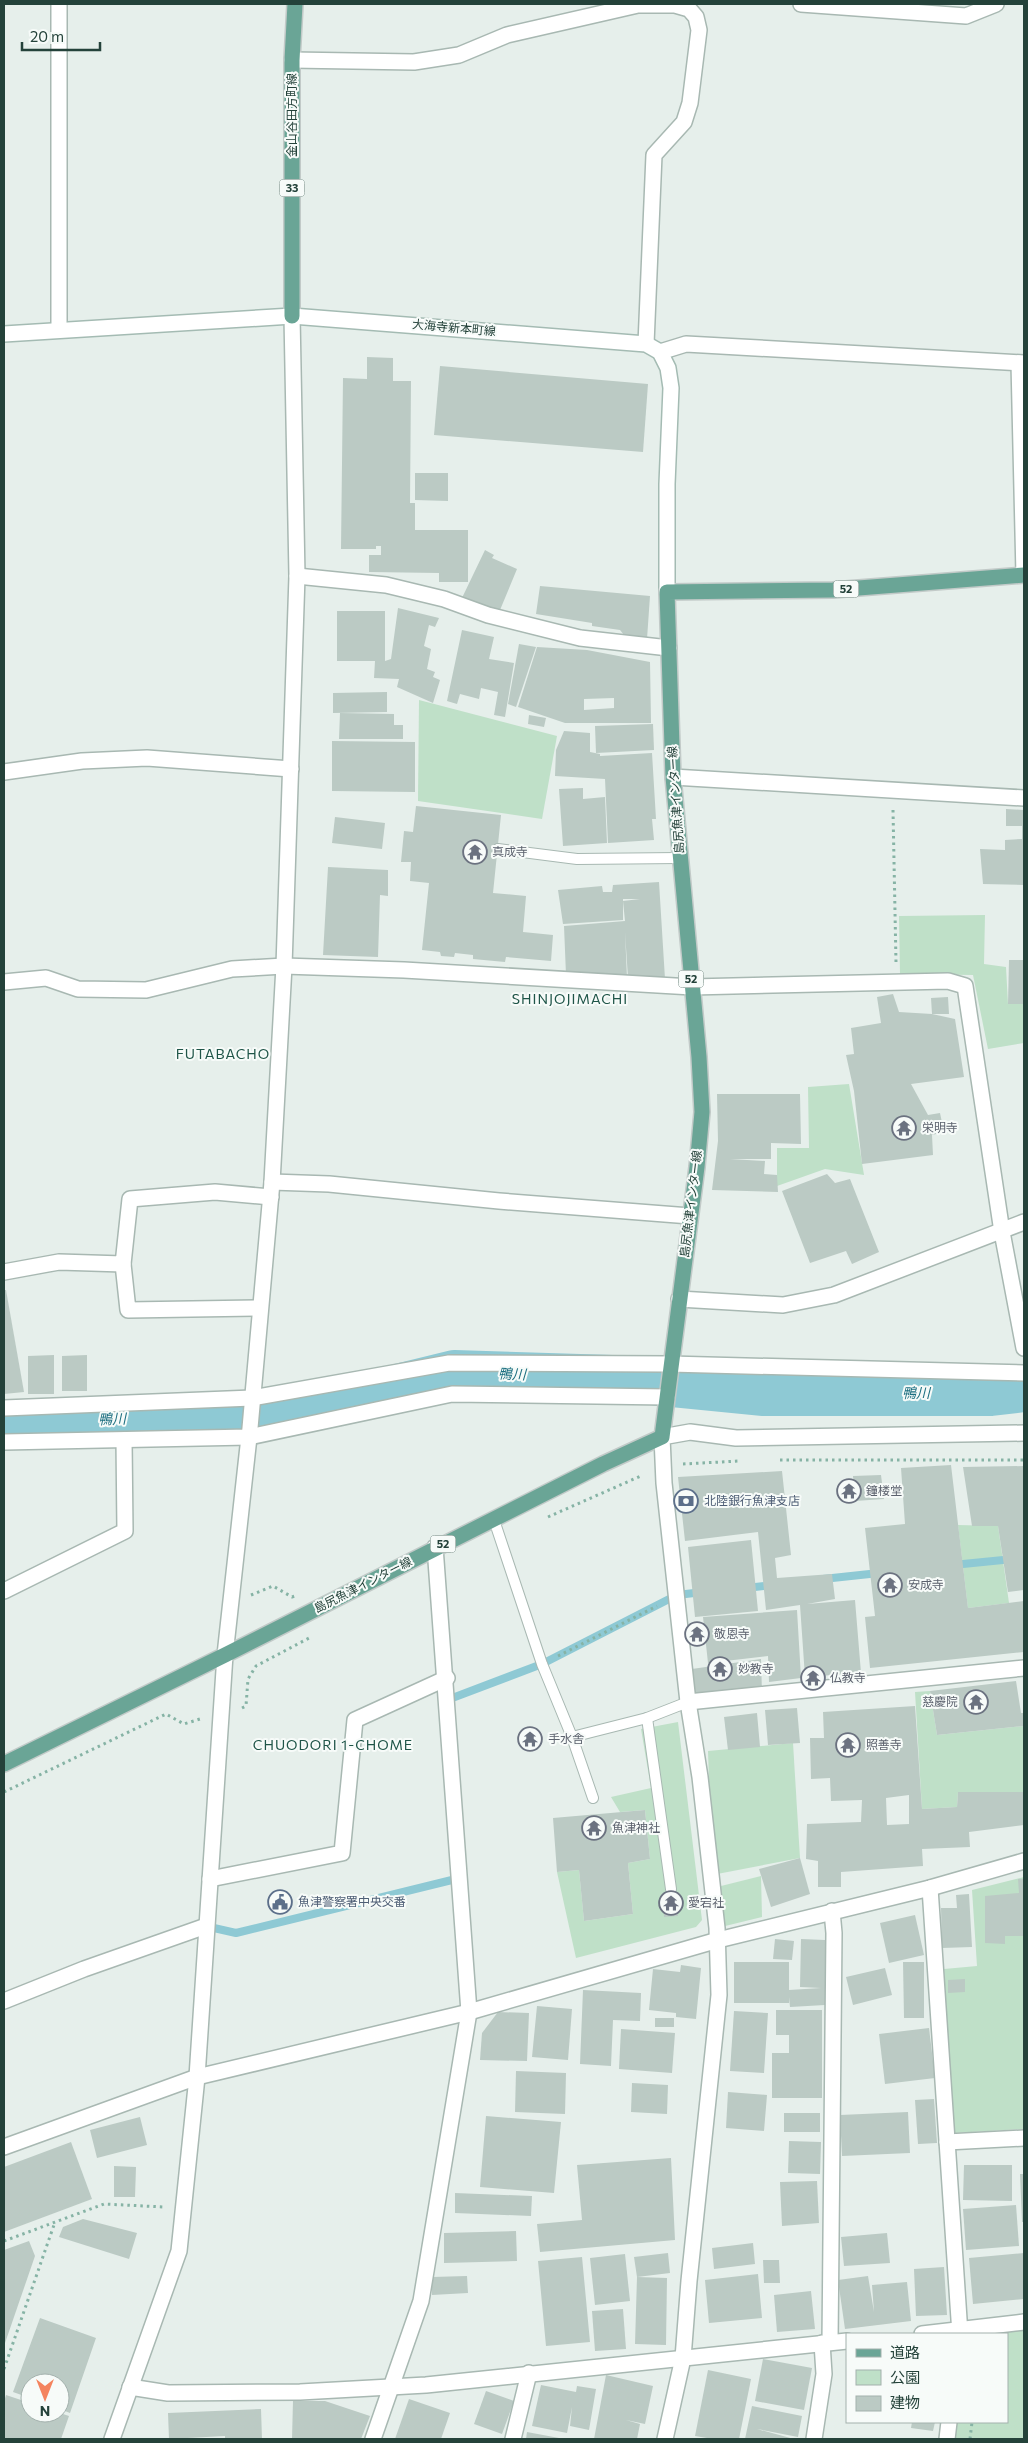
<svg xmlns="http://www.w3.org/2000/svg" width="1028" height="2443" font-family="Commissioner,'Noto Sans JP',sans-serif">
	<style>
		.green { fill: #bfe0c8 }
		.water { fill: #8ec9d4 }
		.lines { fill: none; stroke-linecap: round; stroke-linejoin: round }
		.stream { stroke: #8ec9d4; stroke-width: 8 }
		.river { stroke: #8ec9d4; stroke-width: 46 }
		.building { fill: #bbcac4; fill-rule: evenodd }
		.service-casing { stroke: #a8b8b2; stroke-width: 12 }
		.minor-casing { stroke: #a8b8b2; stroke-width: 18 }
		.tertiary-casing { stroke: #a8b8b2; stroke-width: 18 }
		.secondary-casing { stroke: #a4bbb3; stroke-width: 18 }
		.primary-casing { stroke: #c2cac8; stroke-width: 18 }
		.path { stroke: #86b3a5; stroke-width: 3; stroke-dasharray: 2.5 4; stroke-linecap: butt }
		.service { stroke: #fff; stroke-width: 10 }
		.minor { stroke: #fff; stroke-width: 15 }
		.tertiary { stroke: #fff; stroke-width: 15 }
		.secondary { stroke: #fff; stroke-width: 15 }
		.primary { stroke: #6aa596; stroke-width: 15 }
		.labels { text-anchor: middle; stroke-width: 4; stroke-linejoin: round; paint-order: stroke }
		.shield { fill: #f7fbf9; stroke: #637a73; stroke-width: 1 }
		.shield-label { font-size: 11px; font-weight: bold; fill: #24423a }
		.street-label { font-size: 12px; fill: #24423a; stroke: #f7fbf9 }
		.worship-label { font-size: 12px; fill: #5b616d; stroke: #f7fbf9; text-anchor: start }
		.service-label { font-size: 12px; fill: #4e5e75; stroke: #f7fbf9; text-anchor: start }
		.neighbourhood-label { font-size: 14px; letter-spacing: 1px; fill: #1f5548; stroke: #f7fbf9 }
		.water-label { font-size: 14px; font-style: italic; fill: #1c6f80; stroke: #f7fbf9 }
	</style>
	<rect width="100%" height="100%" fill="#e6efeb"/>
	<!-- green -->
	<g class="green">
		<path d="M419,700L557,736L542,819L418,801Z"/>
		<path d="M985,915L984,964L1006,967L1008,1004H1024V1043L988,1049L973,975L900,974L899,916Z"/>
		<path d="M849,1084L864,1175L825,1169L777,1186V1148H809L808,1087Z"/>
		<path d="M958,1525L998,1526L1009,1603L968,1608Z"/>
		<path d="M930,1691L937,1735L1024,1726V1792H958L957,1807L922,1809L915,1692Z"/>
		<path d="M678,1722L702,1920L696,1927L576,1958L557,1872L579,1870L584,1921L633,1914L628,1863L650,1859L645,1810L620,1812L611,1797L651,1788L641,1729Z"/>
		<path d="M793,1743L800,1858L712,1875L708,1751Z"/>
		<path d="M761,1876L762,1917L717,1928L713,1888Z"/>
		<path d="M1024,1877V2129L954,2133L944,1969L977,1966L972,1890Z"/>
		<path d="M1024,2322V2439H947L949,2422H1007V2334H960Z"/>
	</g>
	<!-- water -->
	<path class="water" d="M1024,1384V1395H986Z"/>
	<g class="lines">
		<!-- stream -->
		<g class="stream">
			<path d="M953,1565L1024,1558"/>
			<path d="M823,1579L879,1573"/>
			<path d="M746,1588L772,1585"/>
			<path d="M447,1702V1700L542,1664L677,1595L703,1592"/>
			<path d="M205,1926L236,1933L460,1878"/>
		</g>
		<!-- river -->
		<path class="river" d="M4,1423L299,1411L454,1373L612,1378L764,1393H991L1024,1389"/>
	</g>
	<!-- building -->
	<g class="building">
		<path d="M367,357L393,358V381H411L410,503H415V530H468V582H439V573L369,572V555H381V546H376V549H341L343,378L367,379Z"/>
		<path d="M440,366L648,384L643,452L434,435Z"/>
		<path d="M415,473H448V501L415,500Z"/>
		<path d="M485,550L494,555L492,558L517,569L500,610L461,600Z"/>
		<path d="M540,586L650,596L647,639L624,635L620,630L592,626V623L536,614Z"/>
		<path d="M398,608L439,618L435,627L429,625L424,646L431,649L427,669L435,672L433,677L440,680L433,703L397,687L399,679L374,678L375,661H337V611H385V661L391,659Z"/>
		<path d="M462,630L494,637L489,659L514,663L505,717L494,715L498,692L481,688L479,699L460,694L457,704L447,701Z"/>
		<path d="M519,644L536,647L516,707L508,704Z"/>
		<path d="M537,647L587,650L650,662L651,723H565L518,707ZM614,698V708L584,710V699Z"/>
		<path d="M387,692V712L333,713V693Z"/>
		<path d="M340,713L394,714V725H403V739H339Z"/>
		<path d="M529,715L546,718L544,727L528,724Z"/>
		<path d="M653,724L654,750L596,753L595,726Z"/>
		<path d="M564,731L590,733V752L600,754V756L652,753L656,819H652L654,840L608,843L605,779L555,776L556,750Z"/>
		<path d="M332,741L415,742V792L332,791Z"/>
		<path d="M583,788V799L605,797L607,843L563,846L559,789Z"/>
		<path d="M416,806L501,815L493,893L526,896L523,932L553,935L551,961L506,957L505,962L473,959V955L455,953L454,957L441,956L440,952L422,950L429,883L410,881L411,862H401L404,831L413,832Z"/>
		<path d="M1006,809L1024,810V885L983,884L980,849L1005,850V840L1022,839V826H1006Z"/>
		<path d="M335,817L385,823L382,849L332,843Z"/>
		<path d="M328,867L388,870V896L380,895L378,957L323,955Z"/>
		<path d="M659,882L665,979L628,978L625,932L627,978L566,975L564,926L625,921L623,901L640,899H623V920L563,924L558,890L602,886L603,892H612L613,885Z"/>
		<path d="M1009,960H1024V1004H1008Z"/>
		<path d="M893,994L899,1012L932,1014L931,998L948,997L949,1014H932L955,1019L964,1077L911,1084L928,1115L940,1113L944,1132L932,1135L933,1155L862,1164L854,1091L846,1055L854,1054L851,1028L881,1023L877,997Z"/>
		<path d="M717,1094H800L801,1144L771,1143V1159H730L765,1161L764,1174L777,1175L778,1192L712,1190L718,1141Z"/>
		<path d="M827,1174L835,1183L850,1179L879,1252L852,1264L846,1251L810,1263L782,1191Z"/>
		<path d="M4,1290H6L24,1392L4,1394Z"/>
		<path d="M54,1355V1394H28V1356Z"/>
		<path d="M87,1355V1391H62V1356Z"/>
		<path d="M951,1465L968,1608L1024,1601V1652L870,1668L865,1617L875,1616L865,1528L905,1524L901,1468Z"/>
		<path d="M1024,1466V1590L1008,1592L998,1526H972L963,1467Z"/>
		<path d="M782,1471L791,1555L775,1558L777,1578L832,1574L835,1599L807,1604L855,1600L861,1673L805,1677L800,1605L766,1610L758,1532L685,1541L678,1477Z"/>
		<path d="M881,1475L884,1499L855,1501L853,1476Z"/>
		<path d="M751,1540L758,1611L695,1617L688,1547Z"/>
		<path d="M797,1610L801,1678L769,1682L768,1656L708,1663L703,1617Z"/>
		<path d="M761,1659L762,1694L688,1702L685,1670Z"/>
		<path d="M1016,1681L1021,1713H1024V1726L937,1735L930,1691Z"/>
		<path d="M915,1706L922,1809L957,1807L958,1792H1024V1825L969,1832L970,1847L922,1849L923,1866L841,1872V1887H818V1861L806,1859L807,1824L861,1822L862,1800L831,1801L830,1778L811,1779L810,1738H824L823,1712ZM909,1795V1824L887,1825L886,1798Z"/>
		<path d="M797,1708L800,1743L768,1745L765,1710Z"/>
		<path d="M757,1713L760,1747L728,1750L724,1717Z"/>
		<path d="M645,1810L650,1859L628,1863L633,1914L584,1921L579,1870L557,1872L553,1818Z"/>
		<path d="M800,1858L810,1894L771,1907L759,1869Z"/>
		<path d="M1018,1879H1024V1936H1005V1944L985,1943V1896L1019,1893Z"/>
		<path d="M969,1894L972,1947L942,1948L941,1908H957L956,1895Z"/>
		<path d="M663,1898H677L678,1916L664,1917Z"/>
		<path d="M915,1915L924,1955L889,1963L880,1923Z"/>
		<path d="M775,1939L794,1941L792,1960L773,1959Z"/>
		<path d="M801,1939L825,1940V2005L790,2007L789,1997V2003H734V1962H789V1990L821,1988L800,1987Z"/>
		<path d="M903,1962H924V2018H904Z"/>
		<path d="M681,1965L701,1968L696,2019L676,2017V2013L649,2010L653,1969L680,1972Z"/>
		<path d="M885,1968L892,1995L853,2005L846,1977Z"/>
		<path d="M965,1979V1992L948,1993V1980Z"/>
		<path d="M583,1990L641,1993L640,2021L613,2020L611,2066L580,2064Z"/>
		<path d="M537,2006L572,2009L568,2060L532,2057Z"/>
		<path d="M776,2010H822V2098H772V2053H789V2035H776Z"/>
		<path d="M734,2011L768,2013L764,2073L730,2071Z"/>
		<path d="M498,2012L529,2013L527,2061L480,2060L482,2033Z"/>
		<rect x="655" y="2018" width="19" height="9"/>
		<path d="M929,2028L935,2078L885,2084L879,2034Z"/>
		<path d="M621,2029L675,2033L672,2073L619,2069Z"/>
		<path d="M516,2071L566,2073L565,2114L515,2112Z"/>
		<path d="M632,2083L668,2085L667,2114L631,2112Z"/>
		<path d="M728,2092L767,2095L764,2131L726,2128Z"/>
		<path d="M934,2099L937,2143L918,2144L915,2100Z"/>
		<path d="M908,2112L910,2153L842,2156L840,2115Z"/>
		<rect x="784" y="2113" width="36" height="19"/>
		<path d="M486,2116L561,2122L554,2193L480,2187Z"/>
		<path d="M140,2117L147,2145L97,2158L90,2130Z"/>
		<path d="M789,2141L821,2142L820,2174L788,2173Z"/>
		<path d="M71,2142L92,2199L4,2232V2167Z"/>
		<path d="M671,2158L675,2240L540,2252L537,2224L582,2220L577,2165Z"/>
		<path d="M964,2165H1012V2201L963,2200Z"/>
		<path d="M114,2166L136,2167L135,2197H114Z"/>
		<path d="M1020,2174H1024V2222H1022Z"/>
		<path d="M817,2181L819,2223L782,2226L780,2182Z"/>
		<path d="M455,2193L532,2196L531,2216L455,2213Z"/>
		<path d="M1016,2205L1019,2246L966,2250L963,2209Z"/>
		<path d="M83,2219L137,2233L129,2259L59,2237L63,2227Z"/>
		<path d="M516,2231L517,2261L444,2263V2233Z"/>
		<path d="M887,2233L890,2263L844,2266L841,2237Z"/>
		<path d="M29,2241L35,2256L4,2346V2250Z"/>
		<path d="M753,2243L755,2264L714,2269L712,2248Z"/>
		<path d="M668,2253L670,2273L637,2277L667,2278L666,2345L635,2344L637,2277L634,2257Z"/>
		<path d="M1024,2253V2299L973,2304L969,2258Z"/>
		<path d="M625,2254L630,2301L595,2305L590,2258Z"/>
		<path d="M582,2257L590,2342L546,2346L538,2261Z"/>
		<path d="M763,2260H779L780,2283H764Z"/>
		<path d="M944,2267L947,2315L916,2316L914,2269Z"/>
		<path d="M758,2274L762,2318L709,2323L705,2280Z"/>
		<path d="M467,2276L468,2293L432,2295V2277Z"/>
		<path d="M868,2276L874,2312L872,2285L907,2282L911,2321L845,2329L838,2280Z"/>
		<path d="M811,2291L815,2329L777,2332L774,2295Z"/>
		<path d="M623,2309L626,2349L595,2351L592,2311Z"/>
		<path d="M40,2318L96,2338L70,2413L60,2409V2383H30V2398L13,2392Z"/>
		<path d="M763,2359L812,2368L804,2410L755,2401Z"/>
		<path d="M708,2370L751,2379L739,2439H713L695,2436Z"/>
		<path d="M606,2375L653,2386L645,2424L626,2420L640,2424L637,2439H594Z"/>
		<path d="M541,2385L576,2392L577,2386L596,2389L589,2430L570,2426L572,2407L567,2433L532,2426Z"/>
		<path d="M486,2391L514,2401L502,2434L474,2424Z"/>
		<path d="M6,2395L30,2403V2413H60L69,2416L61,2439H4V2402Z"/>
		<path d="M409,2399L450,2413L441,2439H395Z"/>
		<path d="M293,2401H325L370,2416L361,2439H292Z"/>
		<path d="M752,2406L802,2416L798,2437L757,2429L794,2439H745Z"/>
		<path d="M261,2409L262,2439H225V2436L169,2439L168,2413Z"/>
		<path d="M912,2422H935L933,2431L911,2428Z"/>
		<path d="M527,2432L559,2438V2439H526Z"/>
	</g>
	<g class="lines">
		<!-- service casing -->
		<g class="service-casing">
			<g id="service">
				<path d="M498,849L577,859L680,858"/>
				<path d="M494,1520L542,1664L572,1737L593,1798"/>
				<path d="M647,1718L671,1889"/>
				<path d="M572,1737L647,1718L688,1702"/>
			</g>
		</g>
		<!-- minor casing -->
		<g class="minor-casing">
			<g id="minor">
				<path d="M59,4V329"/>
				<path d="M801,4L966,16L996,4"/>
				<path d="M292,60L414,62L459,55L507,35L638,5H675L689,9L696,17L699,30L690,103L684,122L654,155L646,344"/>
				<path d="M660,352L686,344L1024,363"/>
				<path d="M1019,363L1024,575"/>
				<path d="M297,576L386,585L444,599L488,615L580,638L669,648"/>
				<path d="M4,772L82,761L147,758L291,769"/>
				<path d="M673,777L1024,798"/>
				<path d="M4,982L46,978L78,989L146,990L232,969L284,966L404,970L692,987L948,981L965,986L1002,1232L1024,1348"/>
				<path d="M272,1182L329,1184L499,1201L690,1216"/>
				<path d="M123,1264L128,1310L260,1308"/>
				<path d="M4,1272L59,1262L123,1264L130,1199L215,1192L271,1197"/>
				<path d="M679,1299L783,1305L834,1295L1024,1222"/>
				<path d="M4,1408L252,1398L449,1363L670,1364L1024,1373"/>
				<path d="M4,1442L249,1437L452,1394L667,1397"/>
				<path d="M4,1591L125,1531L124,1440"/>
				<path d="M688,1702L1024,1668"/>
				<path d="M210,1879L342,1853L355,1720L447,1678"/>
				<path d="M930,1888L960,2334"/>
				<path d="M4,2001L84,1969L206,1926"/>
				<path d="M947,2142L1024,2138"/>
				<path d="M4,2147L197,2077L469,2012L718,1940L930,1888L1024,1861"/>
				<path d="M922,2334L1024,2322"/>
				<path d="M830,2342L834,1933L832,1911"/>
				<path d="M130,2387L168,2393L300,2392L426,2385L847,2341"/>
				<path d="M373,2439L421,2301L469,2012L435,1547"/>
				<path d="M513,2439L529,2373"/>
				<path d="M665,2439L683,2358L689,2281L719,1995L717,1928L700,1777L688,1702L664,1483L662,1437L690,1432L736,1438L1024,1433"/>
				<path d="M814,2439L824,2374L822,2343"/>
				<path d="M947,2439L949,2422"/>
			</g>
		</g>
		<!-- tertiary casing -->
		<g class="tertiary-casing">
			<path id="tertiary" d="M112,2439L179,2251L197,2077L225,1655L250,1428L272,1182L284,966L297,576L292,316"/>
		</g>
		<!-- secondary casing -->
		<g class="secondary-casing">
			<path id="secondary" d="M4,334L292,316L646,344L660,352L668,368L671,388L667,484V592"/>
		</g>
		<!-- primary casing -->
		<g class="primary-casing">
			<g id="primary">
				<path d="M292,316V60L295,4"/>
				<path d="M4,1764L225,1655L603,1464L662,1437L697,1167L702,1112L699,1057L673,777L667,592L833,590L1024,575"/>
			</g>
		</g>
		<!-- path -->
		<g class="path">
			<path d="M893,810L896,963"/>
			<path d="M780,1460H1024"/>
			<path d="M683,1464L739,1461"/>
			<path d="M548,1517L643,1475"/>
			<path d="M251,1595L273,1586L292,1597L295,1596"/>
			<path d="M558,1656L657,1606"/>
			<path d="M242,1708L246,1706L248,1679L256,1666L311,1637"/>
			<path d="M4,1792L166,1714L184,1724L200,1719"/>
			<path d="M4,2241L104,2204L164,2207"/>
			<path d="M4,2369L55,2222"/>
			<path d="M970,2439L972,2422"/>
		</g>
		<!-- service -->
		<use href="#service" class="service"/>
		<!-- minor -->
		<use href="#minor" class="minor"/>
		<!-- tertiary -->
		<use href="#tertiary" class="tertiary"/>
		<!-- secondary -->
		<use href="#secondary" class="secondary"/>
		<!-- primary -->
		<use href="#primary" class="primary"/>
	</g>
	<!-- icons -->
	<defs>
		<g id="temple-ring" transform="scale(1.25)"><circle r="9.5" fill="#f7fbf9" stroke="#6b7280" stroke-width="1.5"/><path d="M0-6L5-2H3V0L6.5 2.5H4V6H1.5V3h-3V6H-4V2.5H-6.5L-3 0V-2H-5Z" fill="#6b7280"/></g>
		<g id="bank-ring" transform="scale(1.25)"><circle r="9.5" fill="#f7fbf9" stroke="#5c6f8a" stroke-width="1.5"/><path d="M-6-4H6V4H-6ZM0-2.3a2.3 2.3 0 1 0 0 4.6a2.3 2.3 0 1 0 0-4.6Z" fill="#5c6f8a"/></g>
		<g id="civic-ring" transform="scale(1.25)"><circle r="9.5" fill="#f7fbf9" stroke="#5c6f8a" stroke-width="1.5"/><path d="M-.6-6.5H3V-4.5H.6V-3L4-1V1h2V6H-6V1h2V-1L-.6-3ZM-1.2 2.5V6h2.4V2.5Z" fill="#5c6f8a"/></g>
	</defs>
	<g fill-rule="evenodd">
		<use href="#temple-ring" x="475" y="852"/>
		<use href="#temple-ring" x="904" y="1128"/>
		<use href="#temple-ring" x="849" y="1491"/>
		<use href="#bank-ring" x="686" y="1501"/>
		<use href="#temple-ring" x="890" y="1585"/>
		<use href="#temple-ring" x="697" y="1634"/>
		<use href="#temple-ring" x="720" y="1669"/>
		<use href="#temple-ring" x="813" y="1678"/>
		<use href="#temple-ring" x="976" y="1702"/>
		<use href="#temple-ring" x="530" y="1739"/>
		<use href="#temple-ring" x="848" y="1745"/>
		<use href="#temple-ring" x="594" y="1828"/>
		<use href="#civic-ring" x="280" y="1902"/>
		<use href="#temple-ring" x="671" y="1903"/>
	</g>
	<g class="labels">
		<!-- shield labels -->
		<g class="shield">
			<rect x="279.5" y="179.5" width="25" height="17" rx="4"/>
			<rect x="833.5" y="580.5" width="25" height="17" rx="4"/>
			<rect x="678.5" y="970.5" width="25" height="17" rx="4"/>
			<rect x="430.5" y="1535.5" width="25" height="17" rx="4"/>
		</g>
		<g class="shield-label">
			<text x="292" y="192">33</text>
			<text x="846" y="593">52</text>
			<text x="691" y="983">52</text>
			<text x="443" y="1548">52</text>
		</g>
		<!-- street labels -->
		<g class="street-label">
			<text transform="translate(292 115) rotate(-90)" y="4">金山谷田方町線</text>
			<text transform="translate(454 328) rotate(5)" y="4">大海寺新本町線</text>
			<text transform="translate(676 800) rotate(-94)" y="4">島尻魚津インター線</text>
			<text transform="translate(691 1204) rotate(-83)" y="4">島尻魚津インター線</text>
			<text transform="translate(363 1585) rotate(-27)" y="4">島尻魚津インター線</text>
		</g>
		<!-- worship labels -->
		<g class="worship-label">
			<text x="492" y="856">真成寺</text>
			<text x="922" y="1132">栄明寺</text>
			<text x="866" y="1495">鐘楼堂</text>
			<text x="908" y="1589">安成寺</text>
			<text x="714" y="1638">敬恩寺</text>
			<text x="738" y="1673">妙教寺</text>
			<text x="830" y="1682">仏教寺</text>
			<text x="958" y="1706" text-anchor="end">慈慶院</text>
			<text x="548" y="1743">手水舎</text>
			<text x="866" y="1749">照善寺</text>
			<text x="612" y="1832">魚津神社</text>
			<text x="688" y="1907">愛宕社</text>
		</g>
		<!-- service labels -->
		<g class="service-label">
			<text x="704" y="1505">北陸銀行魚津支店</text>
			<text x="298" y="1906">魚津警察署中央交番</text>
		</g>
		<!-- neighbourhood labels -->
		<g class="neighbourhood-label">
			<text x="570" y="1004">SHINJOJIMACHI</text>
			<text x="223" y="1059">FUTABACHO</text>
			<text x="333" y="1750">CHUODORI 1-CHOME</text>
		</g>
		<!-- water labels -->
		<g class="water-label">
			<text transform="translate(512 1374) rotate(2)" y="5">鴨川</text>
			<text x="916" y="1398">鴨川</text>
			<text transform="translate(112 1419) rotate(-2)" y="5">鴨川</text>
		</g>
	</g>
	<!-- border -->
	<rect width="1028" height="2443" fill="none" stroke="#24423a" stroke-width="10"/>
	<!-- legend -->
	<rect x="846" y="2333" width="162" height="90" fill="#f7fbf9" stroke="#a3b1ad"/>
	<rect x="856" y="2349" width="25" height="8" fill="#6aa596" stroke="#a3b1ad"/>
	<text x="890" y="2358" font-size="15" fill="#24423a">道路</text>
	<rect x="856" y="2370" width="25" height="15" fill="#bfe0c8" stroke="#a3b1ad"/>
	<text x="890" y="2383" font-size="15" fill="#24423a">公園</text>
	<rect x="856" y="2396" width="25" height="15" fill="#bbcac4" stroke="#a3b1ad"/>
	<text x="890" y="2408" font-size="15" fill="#24423a">建物</text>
	<!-- north arrow -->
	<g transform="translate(45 2398) rotate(180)"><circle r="24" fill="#f7fbf9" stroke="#a3b1ad"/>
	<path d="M0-4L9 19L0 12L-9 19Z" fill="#f4845f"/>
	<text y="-8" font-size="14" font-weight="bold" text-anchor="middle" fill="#24423a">N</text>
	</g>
	<!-- scale -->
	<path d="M22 42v8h78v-8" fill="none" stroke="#24423a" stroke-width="2.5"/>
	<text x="30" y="42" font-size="15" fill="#24423a" stroke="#f7fbf9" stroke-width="4" paint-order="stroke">20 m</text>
</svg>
